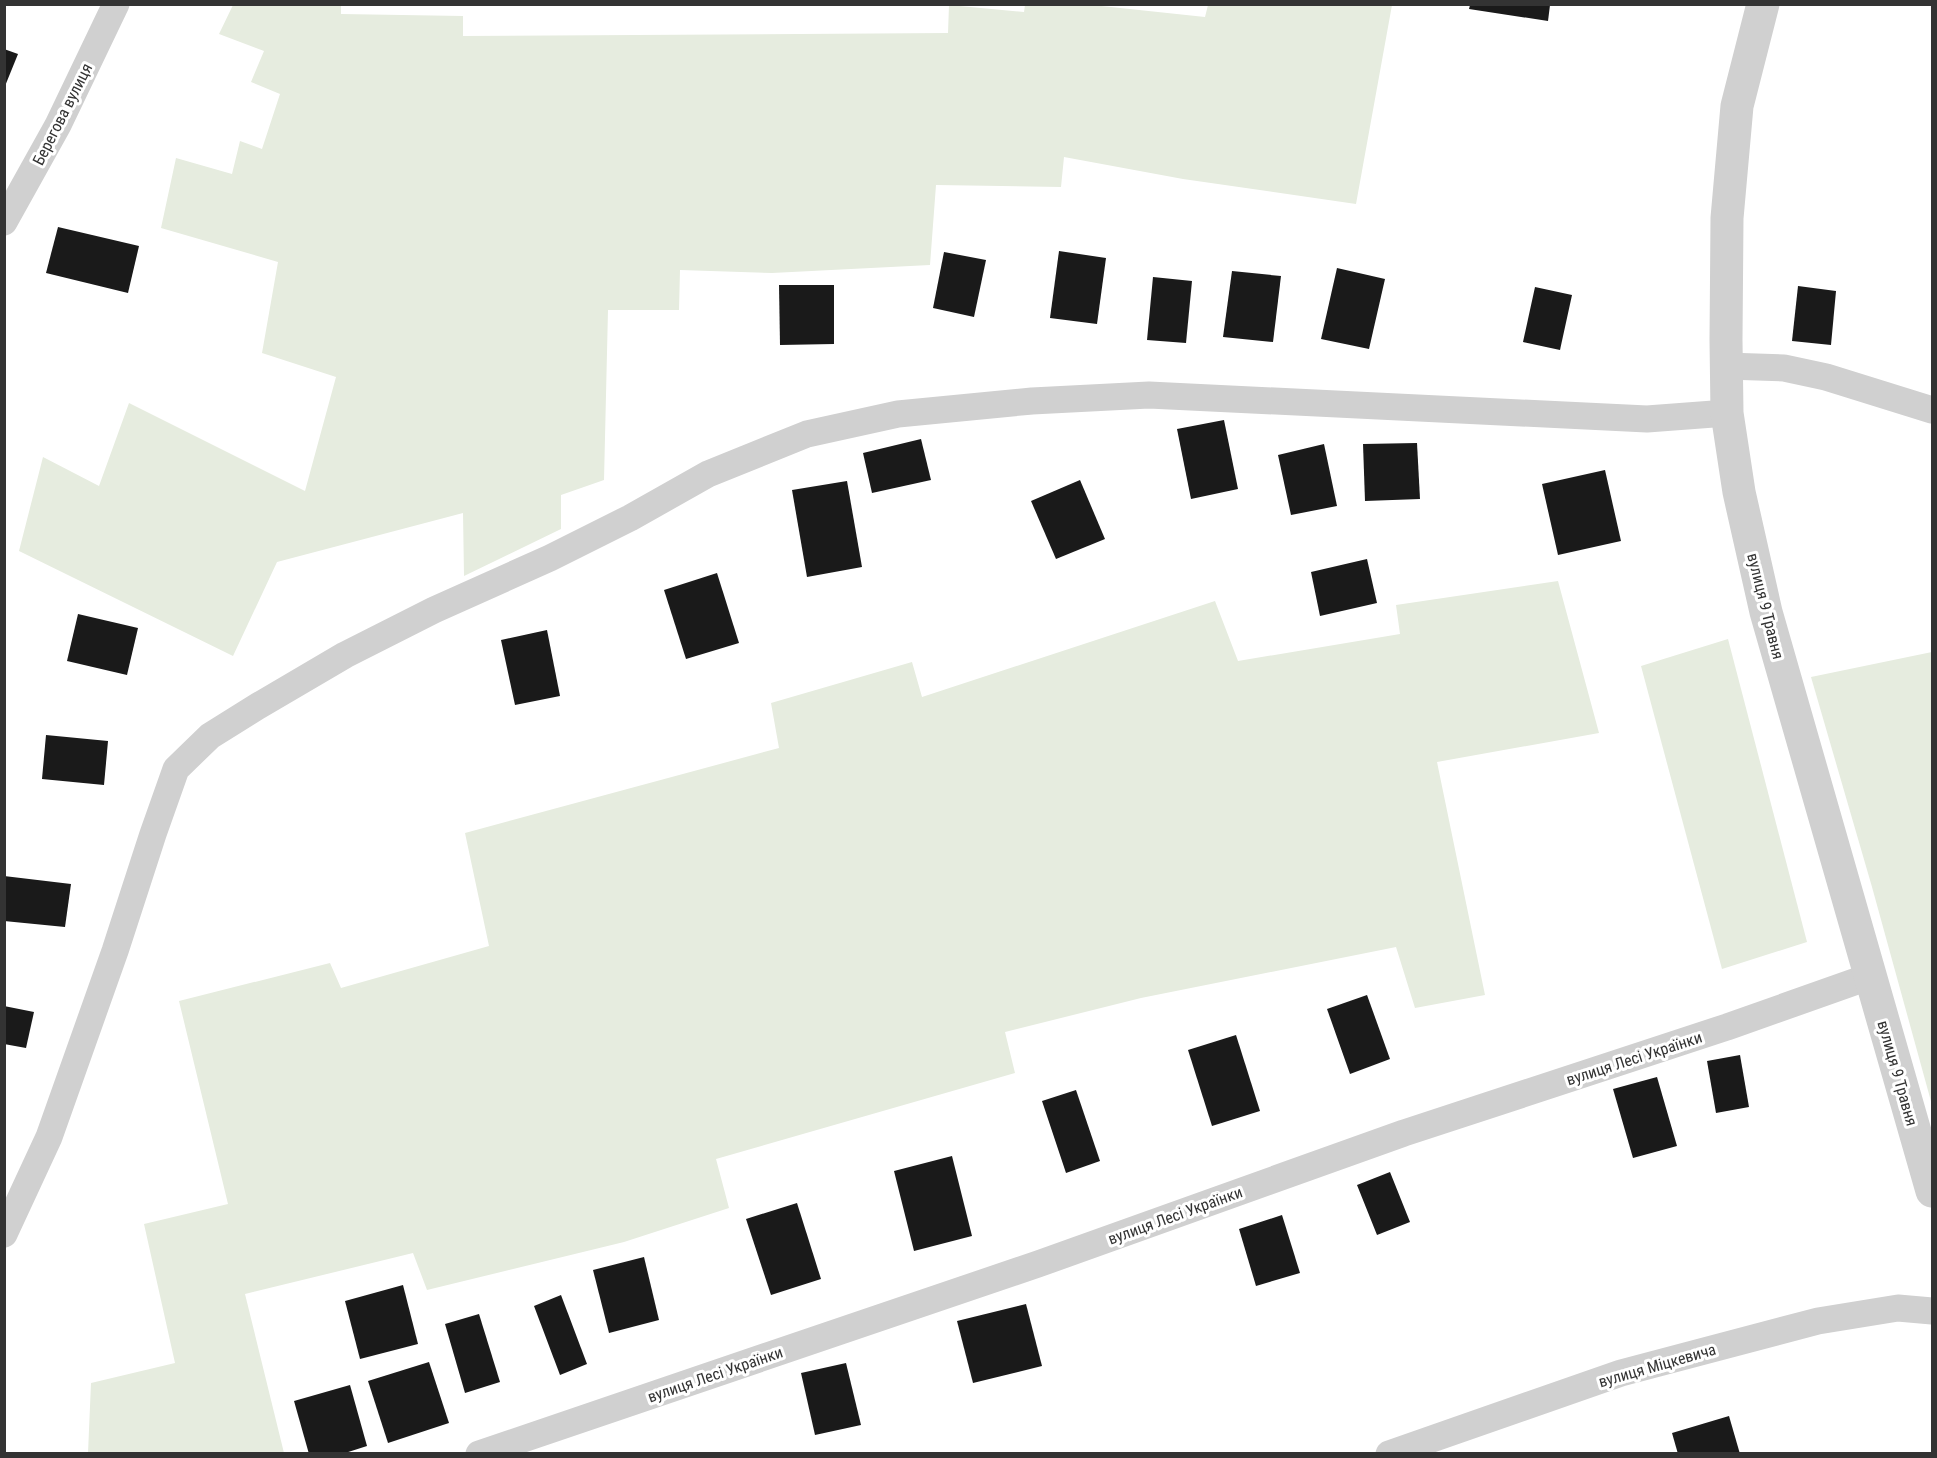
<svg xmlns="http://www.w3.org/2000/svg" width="1937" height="1458" font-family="'Roboto Condensed',sans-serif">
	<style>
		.green { fill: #e6ecdf }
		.building { fill: #1a1a1a }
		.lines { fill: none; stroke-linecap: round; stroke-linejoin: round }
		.minor { stroke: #d0d0d0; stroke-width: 27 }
		.tertiary { stroke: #d0d0d0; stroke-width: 33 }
		.labels { text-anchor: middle; stroke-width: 6; stroke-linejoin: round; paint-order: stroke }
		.street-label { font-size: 16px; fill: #333; stroke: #fff }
	</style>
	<rect width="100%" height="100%" fill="#fff"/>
	<!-- green -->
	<g class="green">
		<path d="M1092,5L1205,17L1208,5H1392L1356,204L1183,179L1064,157L1061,187L936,185L930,265L772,273L680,270L679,310H608L604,480L561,495V529L464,576L463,513L277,562L233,656L19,551L43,457L99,486L129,403L305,491L336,377L262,353L278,262L161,228L176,158L232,174L240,141L262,149L280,94L251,82L264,51L219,34L233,5H341V14L463,16V36L948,33L949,5L1024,12L1025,5Z"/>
		<path d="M1558,581L1599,733L1437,762L1485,995L1415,1008L1396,947L1141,998L1005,1032L1015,1073L716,1159L729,1208L624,1242L427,1290L413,1253L245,1294L284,1453H88L91,1383L175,1363L144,1224L228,1204L179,1001L330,963L341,988L489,946L465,833L779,748L771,703L912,662L922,697L1215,601L1238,661L1400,634L1396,605Z"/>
		<path d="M1728,639L1807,942L1722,969L1641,666Z"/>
		<path d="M1932,652V1105L1872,887L1811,677Z"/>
	</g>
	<!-- building -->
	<g class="building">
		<path d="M1470,5H1550L1548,21L1469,9Z"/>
		<path d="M4,49L18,54L5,86H4Z"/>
		<path d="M58,227L139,246L128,293L46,273Z"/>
		<path d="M1059,251L1106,258L1097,324L1050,318Z"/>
		<path d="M944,252L986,260L974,317L933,308Z"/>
		<path d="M1337,268L1385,279L1369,349L1321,339Z"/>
		<path d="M1232,271L1281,276L1273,342L1223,337Z"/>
		<path d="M1153,277L1192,281L1186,343L1147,340Z"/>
		<path d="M779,285H834V344L780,345Z"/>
		<path d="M1798,286L1836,291L1831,345L1792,341Z"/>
		<path d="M1535,287L1572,295L1560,350L1523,342Z"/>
		<path d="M1224,420L1238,489L1191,499L1177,429Z"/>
		<path d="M921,439L931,480L872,493L863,453Z"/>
		<path d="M1417,443L1420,499L1365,501L1363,444Z"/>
		<path d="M1324,444L1337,506L1291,515L1278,455Z"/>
		<path d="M1605,470L1621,541L1558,555L1542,484Z"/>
		<path d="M1080,480L1105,539L1056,559L1031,501Z"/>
		<path d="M847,481L862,567L807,577L792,490Z"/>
		<path d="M1367,559L1377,603L1320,616L1311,572Z"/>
		<path d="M717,573L739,643L686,659L664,590Z"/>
		<path d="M78,614L138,628L127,675L67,661Z"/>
		<path d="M547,630L560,696L515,705L501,640Z"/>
		<path d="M46,735L108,741L104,785L42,779Z"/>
		<path d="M4,876L71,884L65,927L4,921Z"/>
		<path d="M1367,995L1390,1059L1350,1074L1327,1009Z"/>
		<path d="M4,1006L34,1012L26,1048L4,1044Z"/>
		<path d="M1236,1035L1260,1111L1212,1126L1188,1050Z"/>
		<path d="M1740,1055L1749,1107L1716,1113L1707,1061Z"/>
		<path d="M1657,1077L1677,1146L1633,1158L1613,1089Z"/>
		<path d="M1076,1090L1100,1161L1066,1173L1042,1101Z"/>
		<path d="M952,1156L972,1236L914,1251L894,1171Z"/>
		<path d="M1390,1172L1410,1222L1377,1235L1357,1185Z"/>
		<path d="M797,1203L821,1279L771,1295L746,1219Z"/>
		<path d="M1282,1215L1300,1273L1256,1286L1239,1229Z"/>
		<path d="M644,1257L659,1320L609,1333L593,1270Z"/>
		<path d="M403,1285L418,1344L360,1359L345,1301Z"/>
		<path d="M561,1295L587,1364L560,1375L534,1306Z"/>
		<path d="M1026,1304L1042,1366L973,1383L957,1321Z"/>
		<path d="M479,1314L500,1382L465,1393L445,1324Z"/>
		<path d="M429,1362L449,1423L388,1443L368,1381Z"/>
		<path d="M846,1363L861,1425L815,1435L801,1373Z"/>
		<path d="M350,1385L367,1446L342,1454H309L294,1401Z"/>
		<path d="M1729,1416L1740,1454H1678L1672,1433Z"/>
	</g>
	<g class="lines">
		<!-- minor -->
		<g class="minor">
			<path d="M4,222L58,125L116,4"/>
			<path d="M1726,366L1784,368L1826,377L1932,410"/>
			<path d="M4,1234L49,1137L115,951L153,834L176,769L210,736L258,706L345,655L434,610L550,558L630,518L708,474L807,434L898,414L1032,401L1149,395L1647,419L1727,413"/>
			<path d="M479,1454L1038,1264L1404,1133L1727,1027L1871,976"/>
			<path d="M1389,1454L1621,1373L1818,1321L1898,1308L1932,1311"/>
		</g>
		<!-- tertiary -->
		<path class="tertiary" d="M1763,4L1737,106L1727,218L1726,340L1727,413L1739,492L1766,612L1932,1191"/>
	</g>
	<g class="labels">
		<!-- street labels -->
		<g class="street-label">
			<text transform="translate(62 114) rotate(-63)" y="6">Берегова вулиця</text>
			<text transform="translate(1766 606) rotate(76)" y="6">вулиця 9 Травня</text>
			<text transform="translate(1634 1058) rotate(-18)" y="6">вулиця Лесі Українки</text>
			<text transform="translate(1898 1073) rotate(74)" y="6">вулиця 9 Травня</text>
			<text transform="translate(1175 1215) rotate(-20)" y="6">вулиця Лесі Українки</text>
			<text transform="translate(1657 1365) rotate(-16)" y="6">вулиця Міцкевича</text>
			<text transform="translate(715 1374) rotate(-19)" y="6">вулиця Лесі Українки</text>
		</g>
	</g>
	<!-- border -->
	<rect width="1937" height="1458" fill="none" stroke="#333333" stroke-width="12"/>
</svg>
